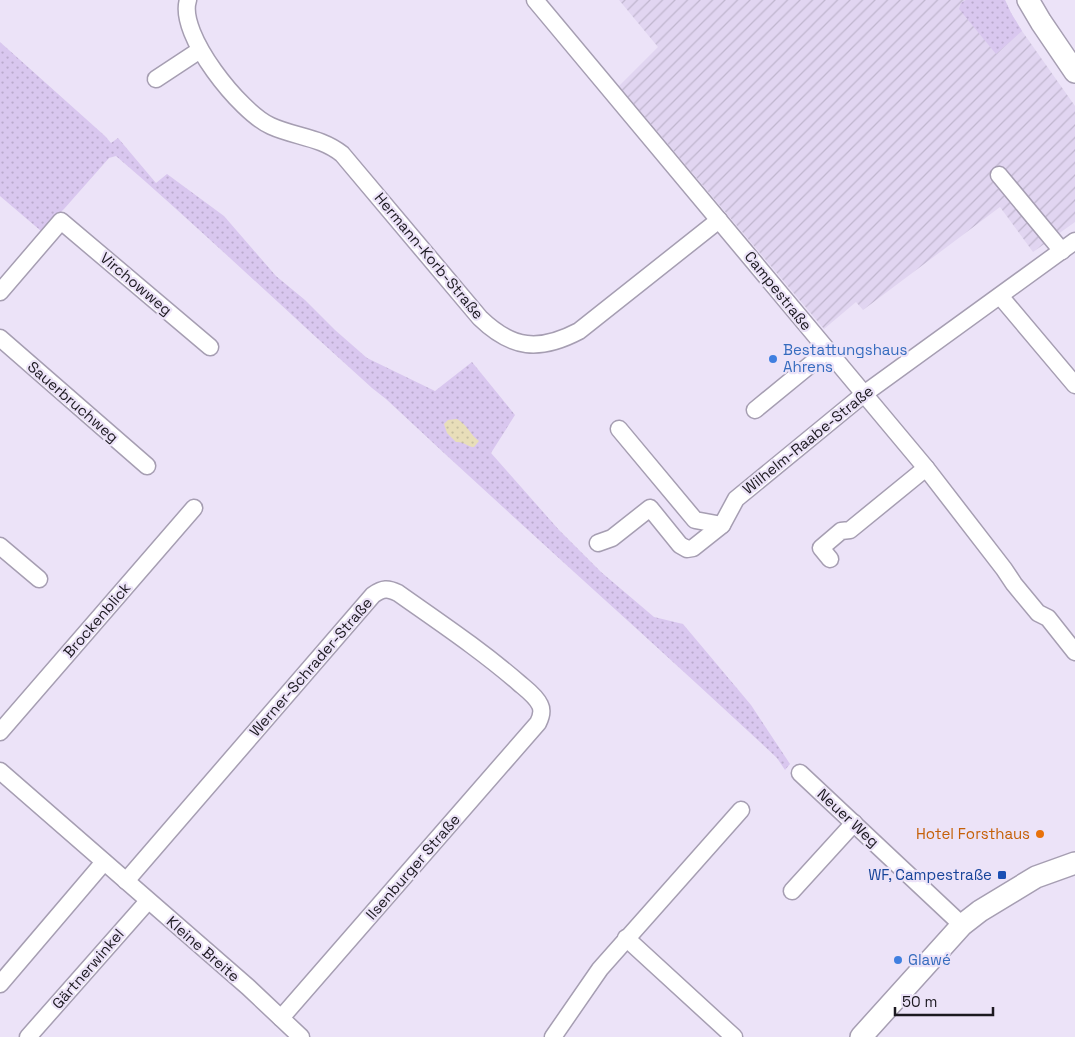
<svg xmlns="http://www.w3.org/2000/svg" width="1075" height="1037" font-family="'Space Grotesk',sans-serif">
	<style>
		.industrial { fill: url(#industrial-furrows) }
		.grass { fill: url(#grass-dots) }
		.sand { fill: url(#sand-dots) }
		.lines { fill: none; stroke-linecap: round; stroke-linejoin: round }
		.minor-casing { stroke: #a69eb2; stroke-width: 19 }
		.major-casing { stroke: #a69eb2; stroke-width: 24 }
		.minor { stroke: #fff; stroke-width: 16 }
		.major { stroke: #fff; stroke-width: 21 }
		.shop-dot { fill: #3f7fe0; stroke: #ece3f8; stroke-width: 2 }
		.food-dot { fill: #e8710a; stroke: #ece3f8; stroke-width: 2 }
		.transit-dot { fill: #1a4fb4; stroke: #ece3f8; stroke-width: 2 }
		.labels { text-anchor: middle; stroke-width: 4.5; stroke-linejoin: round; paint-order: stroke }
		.street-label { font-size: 15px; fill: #1c1920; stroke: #ece3f8 }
		.shop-label { font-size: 15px; fill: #366cbe; stroke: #ece3f8; text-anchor: start }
		.food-label { font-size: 15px; fill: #c56008; stroke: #ece3f8; text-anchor: end }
		.transit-label { font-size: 15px; fill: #164399; stroke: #ece3f8; text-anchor: end }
	</style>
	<defs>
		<pattern id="industrial-furrows" width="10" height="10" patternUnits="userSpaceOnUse" patternTransform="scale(1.25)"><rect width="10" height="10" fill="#e1d5f1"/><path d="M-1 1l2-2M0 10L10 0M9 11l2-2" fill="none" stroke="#c0b6ce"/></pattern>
		<pattern id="grass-dots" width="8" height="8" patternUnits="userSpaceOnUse" patternTransform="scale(1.25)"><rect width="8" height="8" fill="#d9c7ef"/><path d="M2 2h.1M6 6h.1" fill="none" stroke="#baaacd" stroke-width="1.8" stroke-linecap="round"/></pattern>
		<pattern id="sand-dots" width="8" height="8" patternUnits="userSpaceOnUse" patternTransform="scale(1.25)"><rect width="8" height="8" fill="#e8deb9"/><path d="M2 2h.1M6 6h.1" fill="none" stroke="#c6be9f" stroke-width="1.8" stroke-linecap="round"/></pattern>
	</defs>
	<rect width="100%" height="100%" fill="#ece3f8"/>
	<!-- industrial -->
	<path class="industrial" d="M619,0H1005L1011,13L1022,31L1075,106V222L1033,252L1000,207L863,310L856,302L824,329L619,86L658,47Z"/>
	<!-- grass -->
	<g class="grass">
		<path d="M966,0H1005L1011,13L1022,31L996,54L959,9L961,3Z"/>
		<path d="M0,42L105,136L111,143L118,138L156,183L167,174L224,216L276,276L305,300L335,330L367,358L435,391L472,362L515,415L491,453L559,530L601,572L654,617L683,624L751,705L790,764L785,770L777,758C648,637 515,520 386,399L372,388C286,311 203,231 116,156L109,158L64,209L41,231L0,196Z"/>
	</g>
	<!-- sand -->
	<path class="sand" d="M457,419C468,425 470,435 479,441L474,447C468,447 463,441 456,442L447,433L444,424L448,420Z"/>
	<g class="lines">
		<!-- minor casing -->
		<g class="minor-casing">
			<g id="minor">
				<path d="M188,0C177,34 241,113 271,126C295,137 321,137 342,154L480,318C512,349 539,352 579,331L719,220"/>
				<path d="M535,0L926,468L1004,569L1014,584L1038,613L1048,618L1075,652"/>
				<path d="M156,79L200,50"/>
				<path d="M999,175L1062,251"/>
				<path d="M0,292L61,221L210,347"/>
				<path d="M1000,296L1075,385"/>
				<path d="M0,338L147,466"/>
				<path d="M755,410L827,351"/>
				<path d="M619,429L695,520L722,525"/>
				<path d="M598,543L612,538L650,508L680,545L687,549L693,548L722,525L736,499L864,394L1075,241"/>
				<path d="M0,546L39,579"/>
				<path d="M830,559L821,548L841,531L850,530L926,468"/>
				<path d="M0,732L194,508"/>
				<path d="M0,771L248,987L301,1037"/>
				<path d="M800,773L962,925"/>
				<path d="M126,881L373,595C383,588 388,588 398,593C439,622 481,650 519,683C526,689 536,696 540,705C543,711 541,717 538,723L281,1018"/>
				<path d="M792,891L854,823"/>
				<path d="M626,938L734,1037"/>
				<path d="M0,984L104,862"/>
				<path d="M28,1037L148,901"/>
				<path d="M553,1037L600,969L741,810"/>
			</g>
		</g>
		<!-- major casing -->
		<g class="major-casing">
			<g id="major">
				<path d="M1028,0L1041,22L1075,72"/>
				<path d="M861,1037L962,925L980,911L1036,877L1075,863"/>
			</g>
		</g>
		<!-- minor -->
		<use href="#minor" class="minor"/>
		<!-- major -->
		<use href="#major" class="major"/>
	</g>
	<!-- markers -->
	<g class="shop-dot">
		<circle cx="773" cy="359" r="5"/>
		<circle cx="898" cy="960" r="5"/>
	</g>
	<circle class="food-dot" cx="1040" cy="834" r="5"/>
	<rect class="transit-dot" x="997" y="870" width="10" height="10" rx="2.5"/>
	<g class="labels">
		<!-- street labels -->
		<g class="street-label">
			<text transform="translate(429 256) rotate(50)" y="5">Hermann-Korb-Straße</text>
			<text transform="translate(136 284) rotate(40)" y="5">Virchowweg</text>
			<text transform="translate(778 291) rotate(51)" y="5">Campestraße</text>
			<text transform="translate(73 402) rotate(41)" y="5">Sauerbruchweg</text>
			<text transform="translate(808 440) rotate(-39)" y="5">Wilhelm-Raabe-Straße</text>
			<text transform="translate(97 620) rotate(-49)" y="5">Brockenblick</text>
			<text transform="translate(311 667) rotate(-49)" y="5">Werner-Schrader-Straße</text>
			<text transform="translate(848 818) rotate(43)" y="5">Neuer Weg</text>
			<text transform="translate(413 867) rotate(-49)" y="5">Ilsenburger Straße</text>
			<text transform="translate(203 949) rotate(41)" y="5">Kleine Breite</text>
			<text transform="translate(88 969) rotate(-49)" y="5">Gärtnerwinkel</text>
		</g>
		<!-- shop labels -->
		<g class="shop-label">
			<text x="783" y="355">Bestattungshaus<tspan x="783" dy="17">Ahrens</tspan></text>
			<text x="908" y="965">Glawé</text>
		</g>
		<!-- food labels -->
		<g class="food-label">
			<text x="1030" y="839">Hotel Forsthaus</text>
		</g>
		<!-- transit labels -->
		<g class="transit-label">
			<text x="992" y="880">WF, Campestraße</text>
		</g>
	</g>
	<!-- scale -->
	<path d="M895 1007v8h98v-8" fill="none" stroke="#1c1920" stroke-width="2.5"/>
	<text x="902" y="1007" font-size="15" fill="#1c1920" stroke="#ece3f8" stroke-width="4" paint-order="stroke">50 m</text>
</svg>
